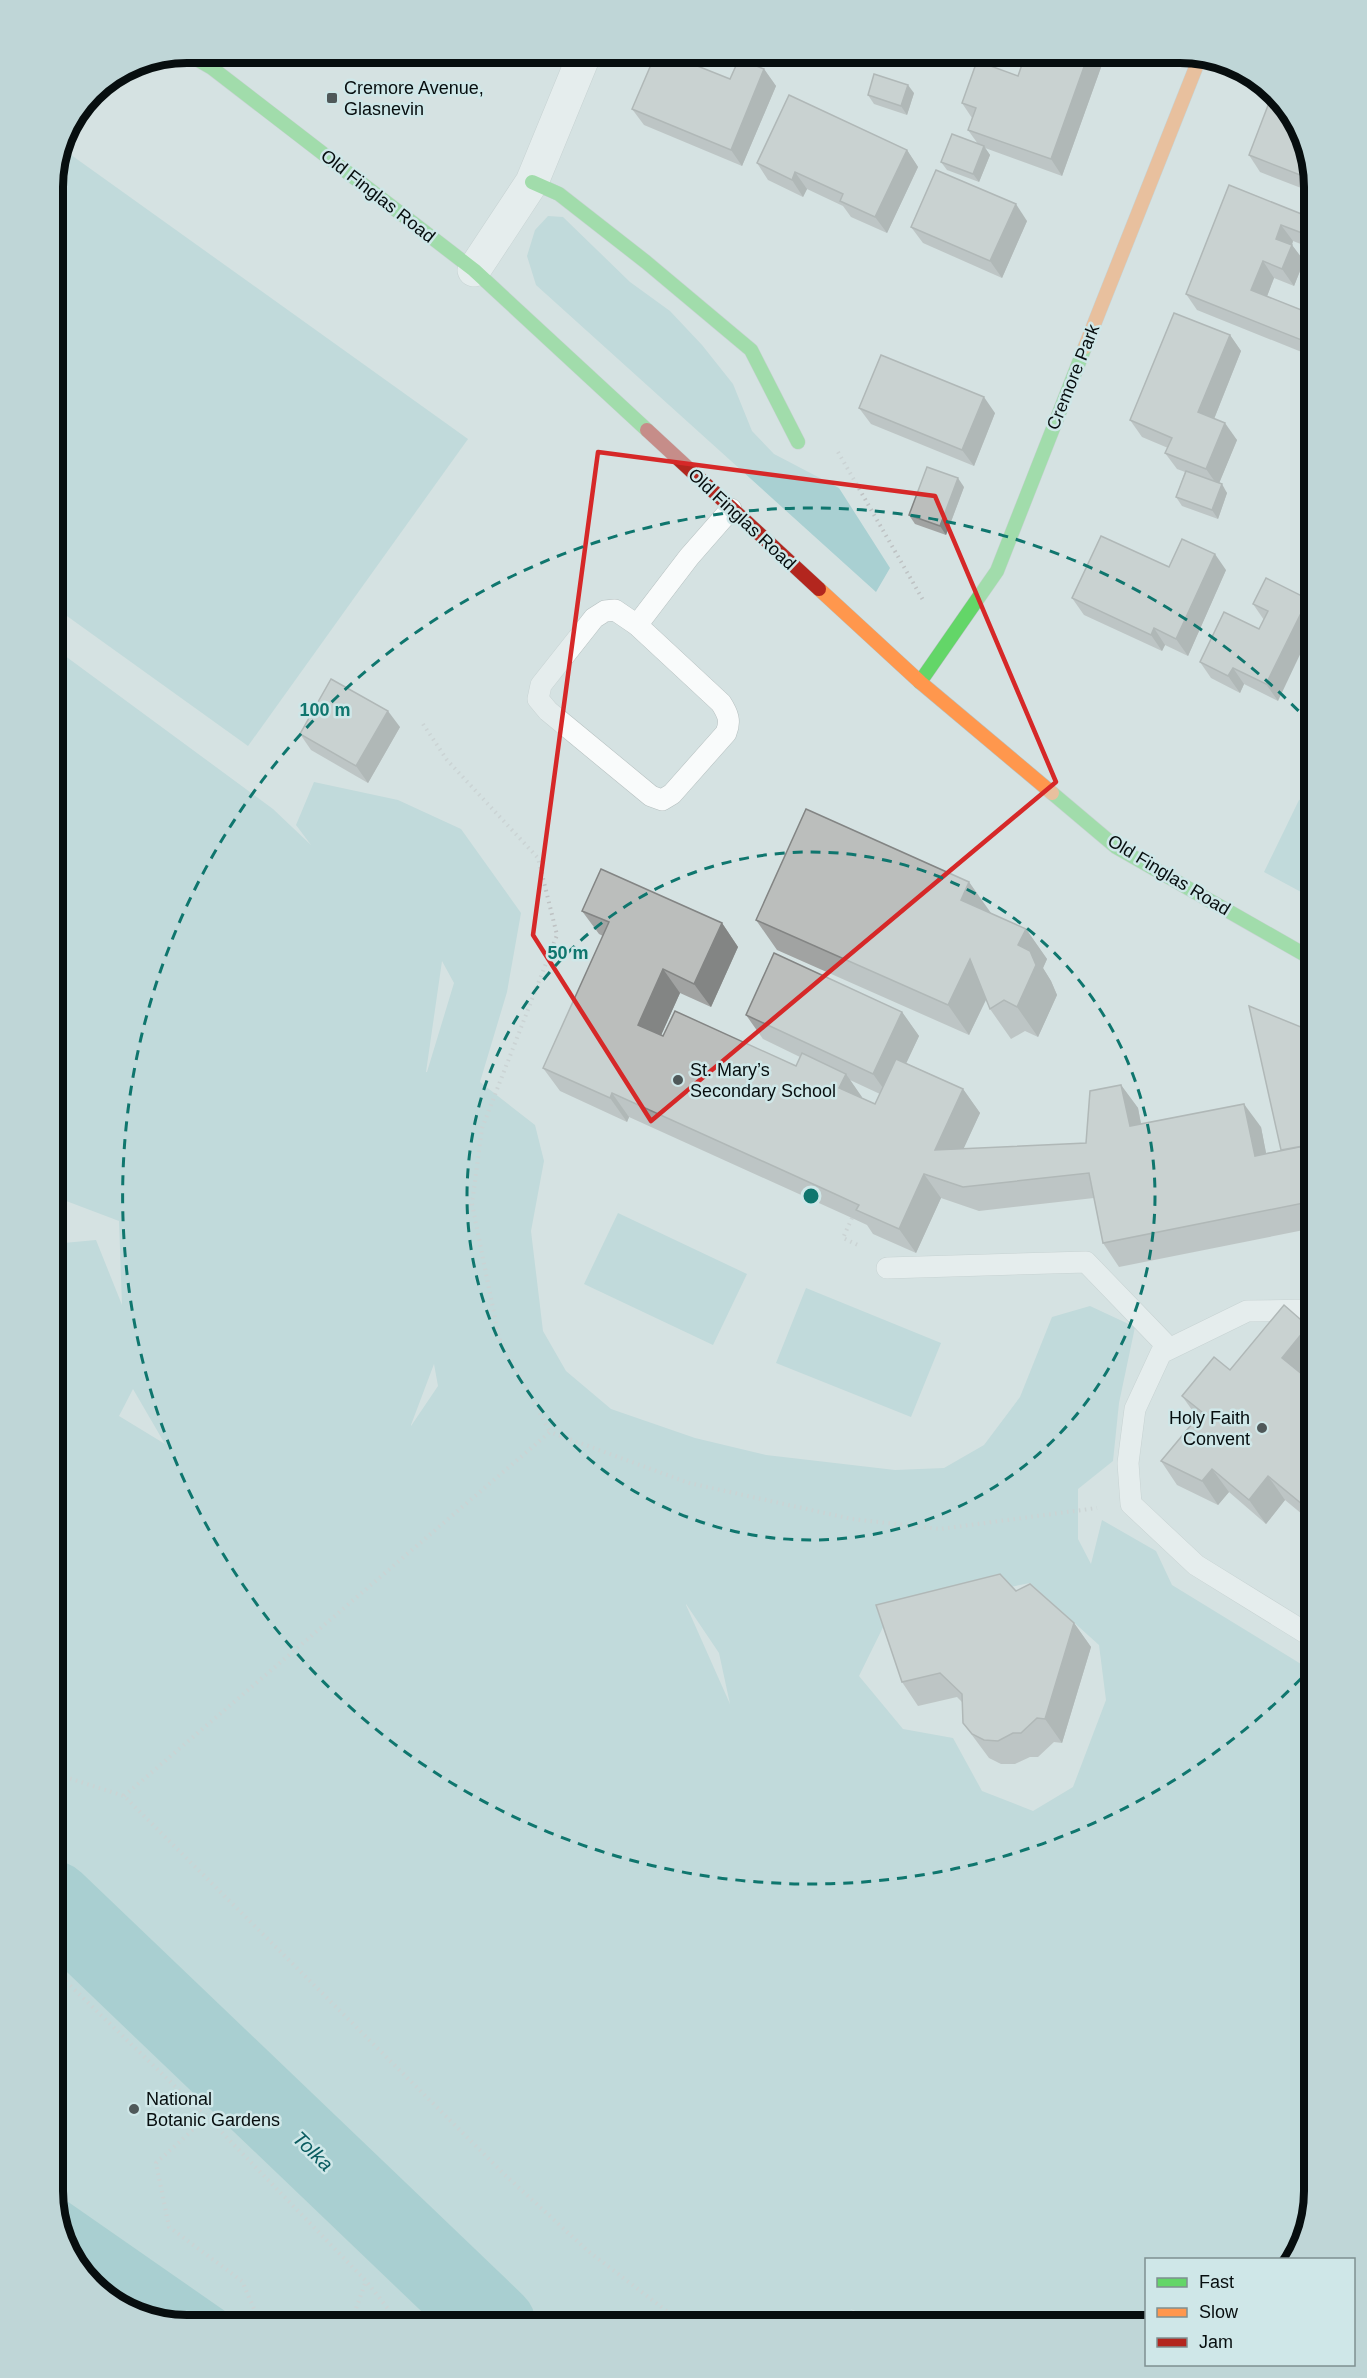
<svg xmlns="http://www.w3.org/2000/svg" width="1367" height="2378" font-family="Helvetica,sans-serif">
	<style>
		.green { fill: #a9d0d2; fill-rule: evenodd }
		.water { fill: #74b9bc }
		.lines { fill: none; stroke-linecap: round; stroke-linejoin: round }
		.river { stroke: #74b9bc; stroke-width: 82 }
		.lane-casing { stroke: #b6c0c0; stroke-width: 22 }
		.street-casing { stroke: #b6c0c0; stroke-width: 34 }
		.fast-casing { stroke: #b6c0c0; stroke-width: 15 }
		.slow-casing { stroke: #b6c0c0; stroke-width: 15 }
		.jam-casing { stroke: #b6c0c0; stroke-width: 15 }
		.path { stroke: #bec2c3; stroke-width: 4; stroke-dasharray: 1.5 4.5; stroke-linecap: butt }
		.lane { stroke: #f9fbfb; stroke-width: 21 }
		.street { stroke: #f9fbfb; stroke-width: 33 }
		.fast { stroke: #63d668; stroke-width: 14 }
		.slow { stroke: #ff974d; stroke-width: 14 }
		.jam { stroke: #b3261e; stroke-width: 14 }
		.wall { fill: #a1a3a2; fill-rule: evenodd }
		.shaded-wall { fill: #838584 }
		.building { fill: #bbbebc; stroke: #838584; stroke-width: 1.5 }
		.marked { fill: none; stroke: #d62828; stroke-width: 4.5; stroke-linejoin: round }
		.ring { fill: none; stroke: #0f766e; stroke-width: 3; stroke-dasharray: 10 8 }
		.poi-dot { fill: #4f5859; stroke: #cfe7e8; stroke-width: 2 }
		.labels { text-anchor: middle; stroke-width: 5; stroke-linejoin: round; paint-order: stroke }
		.poi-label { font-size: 18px; fill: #070e0f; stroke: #cfe7e8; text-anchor: start }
		.street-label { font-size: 18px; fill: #070e0f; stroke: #cfe7e8 }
		.water-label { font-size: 20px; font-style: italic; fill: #0a5c60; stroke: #cfe7e8 }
		.rim { fill: none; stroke: #070e0f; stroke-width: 8 }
		.centre { fill: #0f766e; stroke: #cfe7e8; stroke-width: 3 }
		.ring-label { font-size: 18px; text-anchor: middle; font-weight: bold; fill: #0f766e; stroke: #cfe7e8; stroke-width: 5; stroke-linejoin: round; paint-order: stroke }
	</style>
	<rect width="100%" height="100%" fill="#d5e2e2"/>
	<!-- green -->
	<g class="green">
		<path d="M60,147L468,439L248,746L53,606V179Z"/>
		<path d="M548,216L563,217L630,282L670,311L702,345L733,384L752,431L774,454L839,488L890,568L876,592L536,285L527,256L535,230Z"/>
		<path d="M53,647L273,809L311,845L296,825L314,782L398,800L461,829L521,913L507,992L480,1082L535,1125L544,1161L531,1231L543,1331L566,1371L611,1409L695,1438L766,1455L895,1470L944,1468L984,1445L1020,1397L1052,1317L1090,1306L1135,1327L1119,1403L1113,1461L1078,1489V1539L1091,1564L1102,1520L1156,1551L1172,1585L1314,1672V2191L1294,2259L1146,2260V2325H893L850,2309L877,2325H625L584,2318L539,2319L53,1865V1244L96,1240L122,1305L119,1221L53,1196ZM442,961L454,983L427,1072H426ZM434,1364L438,1386L411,1426V1425ZM133,1389L165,1444L119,1416ZM1030,1583L1099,1645L1106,1700L1073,1787L1033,1811L982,1791L953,1738L903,1729L859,1676L891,1611ZM686,1604L719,1653L730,1704L686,1605Z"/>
		<path d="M1314,796V899L1264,872L1299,800Z"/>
		<path d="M618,1213L747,1274L713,1345L584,1284Z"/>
		<path d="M806,1288L941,1343L911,1417L776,1363Z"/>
		<path d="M53,1911L89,1930L160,2046L229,2124L448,2325H179L113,2303L66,2250L53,2191Z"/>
	</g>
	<!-- water -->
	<path class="water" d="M53,2178L64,2199L245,2325H179L113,2303L66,2250L53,2191Z"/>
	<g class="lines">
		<!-- river -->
		<path class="river" d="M53,1902L495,2325"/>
		<!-- lane casing -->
		<g class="lane-casing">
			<g id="lane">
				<path d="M615,610L637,625L721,703C728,714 731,721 726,733L672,794L662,800L651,796L548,711L538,699L541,685L594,618L605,611Z"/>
				<path d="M637,625L689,557L731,509"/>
				<path d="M887,1268L1086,1262L1169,1348"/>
				<path d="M1314,1638L1196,1565L1131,1504L1128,1463L1135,1409L1161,1353L1247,1311L1314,1310"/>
			</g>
		</g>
		<!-- street casing -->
		<g class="street-casing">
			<path id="street" d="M474,270L532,182L585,53"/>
		</g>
		<!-- fast casing -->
		<g class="fast-casing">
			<g id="fast">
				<path d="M186,53L212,68L474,270L647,430"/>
				<path d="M532,182L559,194L646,262L751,350L798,442"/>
				<path d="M920,682L997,571L1085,347"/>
				<path d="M1052,793L1116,847L1314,960"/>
			</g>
		</g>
		<!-- slow casing -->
		<g class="slow-casing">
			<g id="slow">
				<path d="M1085,347L1200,57"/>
				<path d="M819,589L920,682L1052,793"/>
			</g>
		</g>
		<!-- jam casing -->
		<g class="jam-casing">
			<path id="jam" d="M647,430L819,589"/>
		</g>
		<!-- path -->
		<g class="path">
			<path d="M838,452L923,600"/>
			<path d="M423,724L447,760L538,858L557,935L482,1128L472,1204L499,1338L550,1432"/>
			<path d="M852,1218L843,1238L860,1246"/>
			<path d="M53,1773L124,1796L506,2176L588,2251L668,2312L700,2325"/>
			<path d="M124,1796L550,1432L689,1483L852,1519L940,1529L1097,1508"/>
			<path d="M53,1969L207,2117"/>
			<path d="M261,2325L242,2281L169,2227L156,2163L207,2117L366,2281L401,2325"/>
			<path d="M350,2325L366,2281"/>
		</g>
		<!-- lane -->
		<use href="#lane" class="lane"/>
		<!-- street -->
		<use href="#street" class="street"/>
		<!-- fast -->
		<use href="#fast" class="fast"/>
		<!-- slow -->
		<use href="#slow" class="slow"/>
		<!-- jam -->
		<use href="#jam" class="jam"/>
	</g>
	<!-- wall -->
	<g class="wall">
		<path d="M1026,53H1100L1104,59L1062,176L985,148L990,155L979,182L947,170L941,162L978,144L968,130L972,118L962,103L1018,76Z"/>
		<path d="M764,69L776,86L742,166L644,125L632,109Z"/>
		<path d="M914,93L907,115L874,104L868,95Z"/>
		<path d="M1301,128L1314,187V193L1260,172L1249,155Z"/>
		<path d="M907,150L918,167L887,233L851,217L843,206L807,189L803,197L768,180L757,163Z"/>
		<path d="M1229,185L1309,217L1314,249L1293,241L1292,245L1304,261L1294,286L1274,278L1267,296L1314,315V357L1197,310L1186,294Z"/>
		<path d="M1027,221L1002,278L923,243L911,227Z"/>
		<path d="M1230,335L1241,351L1214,419L1237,440L1219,483L1227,493L1218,519L1182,506L1176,497L1185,472L1177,469L1165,453L1168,448L1142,437L1130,420Z"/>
		<path d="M859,408L995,413L974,466L871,424Z"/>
		<path d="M964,487L946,535L915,524L909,515Z"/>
		<path d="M1169,567L1226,570L1188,656L1165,645L1162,651L1084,615L1072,598Z"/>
		<path d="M1266,578L1278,701L1244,684L1240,693L1211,678L1200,662L1259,629L1264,620L1253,604Z"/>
		<path d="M400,727L368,783L311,750L300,734Z"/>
		<path d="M969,882L990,913L1026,929L1047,959L1043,968L1051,981L1057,995L1038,1037L1025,1031L1011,1039L990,1009L986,1000L969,1035L777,950L756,920Z"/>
		<path d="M582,911L722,923L738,947L711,1007L680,993L661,1035L796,1066L800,1057L763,1039L746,1015L902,1012L919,1036L906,1063L963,1089L980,1113L963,1149L1086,1143L1121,1085L1138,1108L1141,1124L1261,1127L1266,1153L1281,1150L1301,1027L1313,1044L1314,1055V1228L1119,1267L1103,1243L1094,1198L979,1211L941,1198L916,1253L873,1234L867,1225L852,1218L629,1117L627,1122L560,1091L543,1068L603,936L599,934ZM850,1080L880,1094L875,1104L862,1098Z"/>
		<path d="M1230,1370L1304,1375L1314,1384V1524L1285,1500L1266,1524L1229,1492L1218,1505L1177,1485L1161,1461L1197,1417L1182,1396Z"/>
		<path d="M1016,1591L1074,1623L1091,1647L1062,1743L1054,1742L1038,1757H1030L1015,1764H1001L989,1758L963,1723L962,1702L957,1697L918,1706L902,1682Z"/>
	</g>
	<!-- shaded-wall -->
	<g class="shaded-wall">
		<path d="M1089,53H1100L1104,59L1062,176L1051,159Z"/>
		<path d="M764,69L776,86L742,166L731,150Z"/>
		<path d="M908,85L914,93L907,115L901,106Z"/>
		<path d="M984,146L990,155L979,182L973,174Z"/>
		<path d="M907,150L918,167L887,233L875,217Z"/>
		<path d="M795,172L807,189L803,197L792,180Z"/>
		<path d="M1016,204L1027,221L1002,278L990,261Z"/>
		<path d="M1309,217L1314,225V249L1302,233Z"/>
		<path d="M1281,225L1293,241L1288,255L1276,239Z"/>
		<path d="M1292,245L1304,261L1294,286L1282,269Z"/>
		<path d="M1263,261L1274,278L1263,307L1251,290Z"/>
		<path d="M1230,335L1241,351L1210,429L1198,412Z"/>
		<path d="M984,397L995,413L974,466L962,450Z"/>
		<path d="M1225,423L1237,440L1218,486L1206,469Z"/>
		<path d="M958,478L964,487L946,535L940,526Z"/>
		<path d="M1222,484L1227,493L1218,519L1212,510Z"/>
		<path d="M1215,554L1226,570L1188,656L1176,639Z"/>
		<path d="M1308,599L1314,608V625L1278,701L1266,684Z"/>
		<path d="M1154,628L1165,645L1162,651L1151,635Z"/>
		<path d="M1233,668L1244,684L1240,693L1228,676Z"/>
		<path d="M388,711L400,727L368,783L356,766Z"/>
		<path d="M969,882L991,913L982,930L961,900Z"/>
		<path d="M722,923L738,947L711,1007L694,984Z"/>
		<path d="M1026,929L1047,959L1043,968L1051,981L1057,995L1038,1037L1017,1007L1018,945Z"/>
		<path d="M970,959L991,989L969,1035L948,1005Z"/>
		<path d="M663,969L680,993L655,1049L638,1025Z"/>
		<path d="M902,1012L919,1036L890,1098L873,1074Z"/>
		<path d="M1301,1027L1313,1044L1314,1055V1113Z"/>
		<path d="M846,1074L862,1097L856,1112L839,1088Z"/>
		<path d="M1121,1085L1138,1108L1146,1150L1130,1126Z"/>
		<path d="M963,1089L980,1113L952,1174L935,1150Z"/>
		<path d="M612,1093L629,1117L627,1122L610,1098Z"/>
		<path d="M1244,1104L1261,1127L1271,1179L1255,1156Z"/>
		<path d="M924,1174L941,1198L916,1253L899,1229Z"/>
		<path d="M1308,1326L1314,1334V1363L1299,1381L1282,1358Z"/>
		<path d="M1212,1469L1229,1492L1218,1505L1202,1481Z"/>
		<path d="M1268,1476L1285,1500L1266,1524L1249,1500Z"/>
		<path d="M1074,1623L1091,1647L1062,1743L1045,1719Z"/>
	</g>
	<!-- building -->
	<g class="building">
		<path d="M656,53H665L730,79L739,59L764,69L731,150L632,109Z"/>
		<path d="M1026,53H1089L1051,159L968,130L976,108L962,103L977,61L1018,76Z"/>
		<path d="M874,74L908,85L901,106L868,95Z"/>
		<path d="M789,95L907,150L875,217L840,201L843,194L795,172L792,180L757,163Z"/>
		<path d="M1272,95L1301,128L1313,180L1249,155Z"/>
		<path d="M952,134L984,146L973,174L941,162Z"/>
		<path d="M936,170L1016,204L990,261L911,227Z"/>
		<path d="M1229,185L1309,217L1302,233L1281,225L1276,239L1292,245L1282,269L1263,261L1251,290L1314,315V345L1186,294Z"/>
		<path d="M1174,313L1230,335L1198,412L1225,423L1206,469L1165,453L1172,438L1130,420Z"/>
		<path d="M881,355L984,397L962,450L859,408Z"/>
		<path d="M927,467L958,478L940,526L909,515Z"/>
		<path d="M1186,471L1222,484L1212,510L1176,497Z"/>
		<path d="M1101,536L1169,567L1182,539L1215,554L1176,639L1154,628L1151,635L1072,598Z"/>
		<path d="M1266,578L1308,599L1266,684L1233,668L1228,676L1200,662L1224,612L1259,629L1268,611L1253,604Z"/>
		<path d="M331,679L388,711L356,766L300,734Z"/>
		<path d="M806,809L969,882L961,900L1026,929L1018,945L1030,951L1036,965L1017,1007L1004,1000L990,1009L970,959L948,1005L756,920Z"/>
		<path d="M601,869L722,923L694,984L663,969L638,1025L663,1036L675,1011L796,1066L802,1053L846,1074L839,1088L875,1104L896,1059L963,1089L935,1150L1086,1143L1090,1091L1121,1085L1130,1126L1244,1104L1255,1156L1314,1144V1201L1103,1243L1089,1173L963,1187L924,1174L899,1229L856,1210L859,1205L835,1194L612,1093L610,1098L543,1068L609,922L582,911Z"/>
		<path d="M774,953L902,1012L873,1074L746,1015Z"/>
		<path d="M1249,1006L1301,1027L1314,1113V1144L1281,1150Z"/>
		<path d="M1284,1305L1308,1326L1282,1358L1314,1384V1514L1268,1476L1249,1500L1212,1469L1202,1481L1161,1461L1202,1412L1182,1396L1214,1357L1230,1370Z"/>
		<path d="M1000,1574L1016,1591L1030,1584L1074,1623L1045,1719L1037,1718L1021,1733H1013L998,1741L984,1740L972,1734L963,1723L962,1694L940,1673L902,1682L876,1605Z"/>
	</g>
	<!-- marked area -->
	<path d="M0 0H1367V2378H0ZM598,452L935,496L1056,782L651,1121L533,935Z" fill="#d5e2e2" fill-opacity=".55" fill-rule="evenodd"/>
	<path class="marked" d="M598,452L935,496L1056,782L651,1121L533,935Z"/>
	<!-- distance rings -->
	<g class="ring">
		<circle cx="811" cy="1196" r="344"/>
		<path d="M1314 1665A688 688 0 1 1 1314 727"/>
	</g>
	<!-- markers -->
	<g class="poi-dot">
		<rect x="326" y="92" width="12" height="12" rx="3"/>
		<circle cx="678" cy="1080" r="6"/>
		<circle cx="1262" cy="1428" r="6"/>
		<circle cx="134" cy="2109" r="6"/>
	</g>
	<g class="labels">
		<!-- poi labels -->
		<g class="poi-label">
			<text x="344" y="94">Cremore Avenue,<tspan x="344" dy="21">Glasnevin</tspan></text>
			<text x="690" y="1076">St. Mary’s<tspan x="690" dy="21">Secondary School</tspan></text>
			<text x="1250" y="1424" text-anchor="end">Holy Faith<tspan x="1250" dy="21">Convent</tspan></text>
			<text x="146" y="2105">National<tspan x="146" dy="21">Botanic Gardens</tspan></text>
		</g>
		<!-- street labels -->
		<g class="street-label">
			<text transform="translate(378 196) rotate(38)" y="6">Old Finglas Road</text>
			<text transform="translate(1073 377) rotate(-68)" y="6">Cremore Park</text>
			<text transform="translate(742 519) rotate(43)" y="6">Old Finglas Road</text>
			<text transform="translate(1169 875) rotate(31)" y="6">Old Finglas Road</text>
		</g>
		<!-- water labels -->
		<g class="water-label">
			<text transform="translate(313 2151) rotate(44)" y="7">Tolka</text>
		</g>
	</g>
	<!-- crop -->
	<path d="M0 0H1367V2378H0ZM187 63H1180A124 124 0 0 1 1304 187V2191A124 124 0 0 1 1180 2315H187A124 124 0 0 1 63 2191V187A124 124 0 0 1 187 63Z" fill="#bfd6d7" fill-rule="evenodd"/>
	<path class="rim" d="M187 63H1180A124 124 0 0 1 1304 187V2191A124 124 0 0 1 1180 2315H187A124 124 0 0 1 63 2191V187A124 124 0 0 1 187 63Z"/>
	<circle cx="811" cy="1196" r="9" class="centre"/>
	<g class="ring-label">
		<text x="325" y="716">100 m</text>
		<text x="568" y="959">50 m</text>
	</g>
	<!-- legend -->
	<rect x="1145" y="2258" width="210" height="108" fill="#cfe7e8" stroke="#7f9091" stroke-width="1.5"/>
	<rect x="1157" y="2278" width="30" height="9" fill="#63d668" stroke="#7f9091" stroke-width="1.5"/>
	<text x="1199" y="2288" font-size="18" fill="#070e0f">Fast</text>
	<rect x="1157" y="2308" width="30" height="9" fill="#ff974d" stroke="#7f9091" stroke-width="1.5"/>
	<text x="1199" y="2318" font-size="18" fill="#070e0f">Slow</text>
	<rect x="1157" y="2338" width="30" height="9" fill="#b3261e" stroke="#7f9091" stroke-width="1.5"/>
	<text x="1199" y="2348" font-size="18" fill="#070e0f">Jam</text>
</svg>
